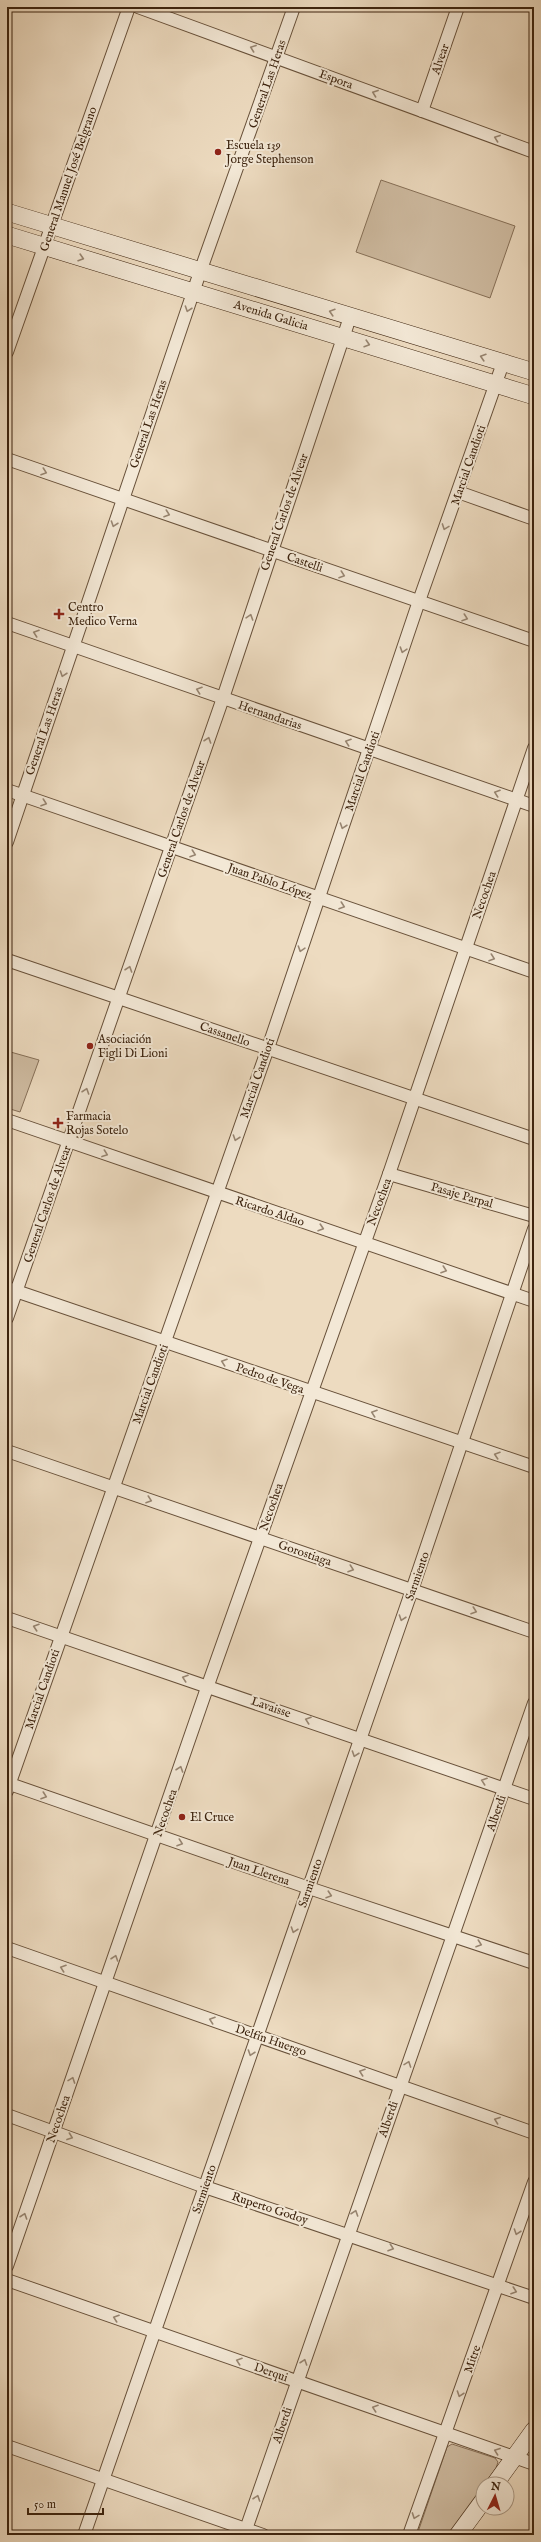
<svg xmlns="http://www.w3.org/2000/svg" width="541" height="2542" font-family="'IM FELL English',serif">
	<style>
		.green { fill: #cfbca2; stroke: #867058 }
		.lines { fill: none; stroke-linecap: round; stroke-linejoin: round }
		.street-casing { stroke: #68513a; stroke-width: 14 }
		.secondary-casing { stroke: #3c230e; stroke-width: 18 }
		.street { stroke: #f3e8d6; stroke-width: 12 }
		.secondary { stroke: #f3e8d6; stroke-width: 17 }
		.oneway { stroke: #988672 }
		.poi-dot { fill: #8f2418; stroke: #f3e8d6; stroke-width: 1.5 }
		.labels { text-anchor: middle; stroke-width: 4; stroke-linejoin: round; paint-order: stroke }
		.street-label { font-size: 12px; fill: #3c230e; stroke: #f3e8d6 }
		.poi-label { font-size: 12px; fill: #3c230e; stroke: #f3e8d6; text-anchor: start }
	</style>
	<rect width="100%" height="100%" fill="#eddbc0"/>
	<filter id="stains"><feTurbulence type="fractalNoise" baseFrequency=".005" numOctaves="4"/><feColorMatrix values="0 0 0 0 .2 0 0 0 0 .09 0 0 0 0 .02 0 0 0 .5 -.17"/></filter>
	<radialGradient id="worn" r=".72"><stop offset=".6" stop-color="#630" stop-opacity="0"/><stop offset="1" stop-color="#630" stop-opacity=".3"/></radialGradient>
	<!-- green -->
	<g class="green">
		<path d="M381,180L515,226L490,298L356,252Z"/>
		<path d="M7,1051L39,1060L20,1112L7,1108Z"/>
		<path d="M452,2444L495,2458L498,2462L496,2468L447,2535H417L447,2447Z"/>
	</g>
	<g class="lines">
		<!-- street casing -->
		<g class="street-casing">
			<g id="street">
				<path d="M138,7L534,152"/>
				<path d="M422,111L458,7"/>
				<path d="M7,352L129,7"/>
				<path d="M7,459L534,641"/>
				<path d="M458,492L534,519"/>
				<path d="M7,623L534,806"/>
				<path d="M7,790L534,972"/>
				<path d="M7,842L200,272L294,7"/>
				<path d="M7,960L534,1139"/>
				<path d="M7,1120L534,1301"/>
				<path d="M389,1174L534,1216"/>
				<path d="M7,1288L534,1467"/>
				<path d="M7,1318L223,698L350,317"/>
				<path d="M7,1451L534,1632"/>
				<path d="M7,1618L534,1799"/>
				<path d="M7,1783L309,1888L534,1963"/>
				<path d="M7,1791L268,1048L419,601L503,363"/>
				<path d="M7,1948L534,2133"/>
				<path d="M7,2115L205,2187L534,2298"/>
				<path d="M7,2266L208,1685L389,1174L534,748"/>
				<path d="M7,2280L534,2464"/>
				<path d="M7,2446L263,2535"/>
				<path d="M84,2535L412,1590L534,1229"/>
				<path d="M244,2535L534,1703"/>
				<path d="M409,2535L534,2182"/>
			</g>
		</g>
		<!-- secondary casing -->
		<g class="secondary-casing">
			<g id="secondary">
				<path d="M7,212L534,372"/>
				<path d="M7,235L534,396"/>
				<path d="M495,2484L534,2430"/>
				<path d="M458,2535L483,2501"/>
			</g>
		</g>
		<!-- street -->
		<use href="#street" class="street"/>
		<!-- secondary -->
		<use href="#secondary" class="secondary"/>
	</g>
	<!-- one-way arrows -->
	<defs><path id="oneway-chevron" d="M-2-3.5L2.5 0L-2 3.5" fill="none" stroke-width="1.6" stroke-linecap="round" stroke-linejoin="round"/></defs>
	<g class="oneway">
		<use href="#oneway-chevron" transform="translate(253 48) rotate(-160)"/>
		<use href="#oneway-chevron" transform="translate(375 93) rotate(-160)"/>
		<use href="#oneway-chevron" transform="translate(497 138) rotate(-160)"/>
		<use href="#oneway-chevron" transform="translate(81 258) rotate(17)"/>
		<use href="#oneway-chevron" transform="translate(188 309) rotate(109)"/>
		<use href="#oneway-chevron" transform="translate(332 312) rotate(-163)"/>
		<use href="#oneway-chevron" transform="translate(367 344) rotate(17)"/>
		<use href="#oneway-chevron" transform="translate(483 357) rotate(-163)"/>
		<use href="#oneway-chevron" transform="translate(44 472) rotate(19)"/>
		<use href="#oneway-chevron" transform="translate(167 514) rotate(19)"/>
		<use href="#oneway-chevron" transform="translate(114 524) rotate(109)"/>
		<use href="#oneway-chevron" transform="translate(445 527) rotate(110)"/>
		<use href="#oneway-chevron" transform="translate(342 575) rotate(19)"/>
		<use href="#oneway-chevron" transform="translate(250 617) rotate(-72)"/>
		<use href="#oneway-chevron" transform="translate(465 618) rotate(19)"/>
		<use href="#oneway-chevron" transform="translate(36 633) rotate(-161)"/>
		<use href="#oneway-chevron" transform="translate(403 650) rotate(108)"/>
		<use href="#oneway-chevron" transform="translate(63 674) rotate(109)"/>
		<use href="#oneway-chevron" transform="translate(199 690) rotate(-161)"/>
		<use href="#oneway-chevron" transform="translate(208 740) rotate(-71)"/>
		<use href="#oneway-chevron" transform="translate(348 742) rotate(-161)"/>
		<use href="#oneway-chevron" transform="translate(497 793) rotate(-161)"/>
		<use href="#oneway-chevron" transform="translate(44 803) rotate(19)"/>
		<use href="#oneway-chevron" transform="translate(343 826) rotate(109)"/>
		<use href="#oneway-chevron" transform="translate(193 854) rotate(19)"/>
		<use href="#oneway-chevron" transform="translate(342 906) rotate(19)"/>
		<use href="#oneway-chevron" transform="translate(301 949) rotate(108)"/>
		<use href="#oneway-chevron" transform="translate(492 958) rotate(19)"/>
		<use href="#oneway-chevron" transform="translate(129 969) rotate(-71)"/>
		<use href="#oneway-chevron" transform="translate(86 1091) rotate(-71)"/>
		<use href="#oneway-chevron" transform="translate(236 1138) rotate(109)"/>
		<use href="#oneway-chevron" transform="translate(105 1154) rotate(20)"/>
		<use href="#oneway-chevron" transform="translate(321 1228) rotate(18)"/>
		<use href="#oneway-chevron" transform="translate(444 1270) rotate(19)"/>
		<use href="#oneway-chevron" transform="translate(224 1362) rotate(-161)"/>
		<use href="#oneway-chevron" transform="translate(374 1413) rotate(-161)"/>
		<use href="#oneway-chevron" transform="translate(497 1455) rotate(-162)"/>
		<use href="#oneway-chevron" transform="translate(149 1500) rotate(19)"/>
		<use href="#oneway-chevron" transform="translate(351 1569) rotate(19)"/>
		<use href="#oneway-chevron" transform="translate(474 1611) rotate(19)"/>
		<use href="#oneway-chevron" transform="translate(402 1618) rotate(109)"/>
		<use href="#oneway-chevron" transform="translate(36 1627) rotate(-162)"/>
		<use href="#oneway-chevron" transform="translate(185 1678) rotate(-161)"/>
		<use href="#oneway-chevron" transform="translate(308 1720) rotate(-161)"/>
		<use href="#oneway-chevron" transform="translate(355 1754) rotate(109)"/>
		<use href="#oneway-chevron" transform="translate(180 1769) rotate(-71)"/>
		<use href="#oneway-chevron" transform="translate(484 1781) rotate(-161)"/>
		<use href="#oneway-chevron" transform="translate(44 1796) rotate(19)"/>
		<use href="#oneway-chevron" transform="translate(180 1843) rotate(19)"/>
		<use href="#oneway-chevron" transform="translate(329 1895) rotate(18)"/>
		<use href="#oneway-chevron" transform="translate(294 1930) rotate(109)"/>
		<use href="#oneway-chevron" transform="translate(479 1944) rotate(19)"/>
		<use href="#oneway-chevron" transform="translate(115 1958) rotate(-71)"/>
		<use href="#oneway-chevron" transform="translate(63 1968) rotate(-161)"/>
		<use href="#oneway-chevron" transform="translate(212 2020) rotate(-161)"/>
		<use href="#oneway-chevron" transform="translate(251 2053) rotate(109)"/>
		<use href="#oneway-chevron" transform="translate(408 2064) rotate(-70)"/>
		<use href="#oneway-chevron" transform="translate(362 2072) rotate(-161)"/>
		<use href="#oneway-chevron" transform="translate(72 2080) rotate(-70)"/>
		<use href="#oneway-chevron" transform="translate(497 2120) rotate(-160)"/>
		<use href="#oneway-chevron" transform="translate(70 2137) rotate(20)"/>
		<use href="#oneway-chevron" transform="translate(355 2213) rotate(-71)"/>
		<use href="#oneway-chevron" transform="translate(24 2216) rotate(-71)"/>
		<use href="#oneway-chevron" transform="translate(517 2232) rotate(109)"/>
		<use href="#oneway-chevron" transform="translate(391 2248) rotate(19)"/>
		<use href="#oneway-chevron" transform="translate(514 2291) rotate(19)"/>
		<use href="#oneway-chevron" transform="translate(116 2318) rotate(-161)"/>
		<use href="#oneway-chevron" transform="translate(239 2361) rotate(-161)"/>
		<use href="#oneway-chevron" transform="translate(304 2362) rotate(-71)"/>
		<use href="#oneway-chevron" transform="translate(460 2394) rotate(109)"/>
		<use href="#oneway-chevron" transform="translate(375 2408) rotate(-161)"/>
		<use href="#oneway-chevron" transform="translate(497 2451) rotate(-160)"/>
		<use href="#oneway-chevron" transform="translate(257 2498) rotate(-71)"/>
		<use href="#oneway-chevron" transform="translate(415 2516) rotate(110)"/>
	</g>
	<!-- markers -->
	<g class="poi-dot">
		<circle cx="218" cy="152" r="4"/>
		<path d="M57 608h4v4h4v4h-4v4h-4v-4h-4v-4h4z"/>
		<circle cx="90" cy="1046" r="4"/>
		<path d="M56 1117h4v4h4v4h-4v4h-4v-4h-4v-4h4z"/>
		<circle cx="182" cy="1817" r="4"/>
	</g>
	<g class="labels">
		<!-- street labels -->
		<g class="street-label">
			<text transform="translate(440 59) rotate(-71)" y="4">Alvear</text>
			<text transform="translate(336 79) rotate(20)" y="4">Espora</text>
			<text transform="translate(267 84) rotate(-71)" y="4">General Las Heras</text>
			<text transform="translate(68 179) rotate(-71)" y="4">General Manuel José Belgrano</text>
			<text transform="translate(271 315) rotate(17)" y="4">Avenida Galicia</text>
			<text transform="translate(148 424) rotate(-71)" y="4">General Las Heras</text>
			<text transform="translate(468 465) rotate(-71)" y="4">Marcial Candioti</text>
			<text transform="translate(284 512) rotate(-71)" y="4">General Carlos de Alvear</text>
			<text transform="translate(305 562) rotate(19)" y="4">Castelli</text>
			<text transform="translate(270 715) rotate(19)" y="4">Hernandarias</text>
			<text transform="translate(44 731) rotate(-71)" y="4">General Las Heras</text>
			<text transform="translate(362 771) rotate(-71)" y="4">Marcial Candioti</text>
			<text transform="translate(181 819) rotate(-71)" y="4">General Carlos de Alvear</text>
			<text transform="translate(270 881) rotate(19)" y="4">Juan Pablo López</text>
			<text transform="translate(484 895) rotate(-71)" y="4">Necochea</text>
			<text transform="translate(225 1034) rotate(19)" y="4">Cassanello</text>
			<text transform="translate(257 1078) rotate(-71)" y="4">Marcial Candioti</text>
			<text transform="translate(462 1195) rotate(16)" y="4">Pasaje Parpal</text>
			<text transform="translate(379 1202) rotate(-70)" y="4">Necochea</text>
			<text transform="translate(47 1204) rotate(-71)" y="4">General Carlos de Alvear</text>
			<text transform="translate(270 1211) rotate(18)" y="4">Ricardo Aldao</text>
			<text transform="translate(270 1378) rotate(19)" y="4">Pedro de Vega</text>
			<text transform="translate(150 1384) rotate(-70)" y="4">Marcial Candioti</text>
			<text transform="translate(271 1507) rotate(-71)" y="4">Necochea</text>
			<text transform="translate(305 1553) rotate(19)" y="4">Gorostiaga</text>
			<text transform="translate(417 1576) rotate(-71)" y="4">Sarmiento</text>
			<text transform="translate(42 1689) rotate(-71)" y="4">Marcial Candioti</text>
			<text transform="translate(271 1707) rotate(19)" y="4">Lavaisse</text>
			<text transform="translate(165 1813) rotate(-71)" y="4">Necochea</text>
			<text transform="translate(496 1813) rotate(-71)" y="4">Alberdi</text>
			<text transform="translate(259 1871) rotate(19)" y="4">Juan Llerena</text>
			<text transform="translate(310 1883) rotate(-71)" y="4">Sarmiento</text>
			<text transform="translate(271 2040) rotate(19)" y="4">Delfín Huergo</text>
			<text transform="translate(58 2119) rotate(-71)" y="4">Necochea</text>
			<text transform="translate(388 2119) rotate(-71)" y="4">Alberdi</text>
			<text transform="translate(204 2189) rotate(-71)" y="4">Sarmiento</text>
			<text transform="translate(270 2208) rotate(18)" y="4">Ruperto Godoy</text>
			<text transform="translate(472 2359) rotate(-71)" y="4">Mitre</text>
			<text transform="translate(271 2372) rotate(19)" y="4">Derqui</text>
			<text transform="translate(282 2425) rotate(-71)" y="4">Alberdi</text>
		</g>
		<!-- poi labels -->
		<g class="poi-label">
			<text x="226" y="149">Escuela 139<tspan x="226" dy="14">Jorge Stephenson</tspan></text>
			<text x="68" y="611">Centro<tspan x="68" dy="14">Medico Verna</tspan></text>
			<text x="98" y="1043">Asociación<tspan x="98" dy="14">Figli Di Lioni</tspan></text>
			<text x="66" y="1120">Farmacia<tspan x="66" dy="14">Rojas Sotelo</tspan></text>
			<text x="190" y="1821">El Cruce</text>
		</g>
	</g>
	<!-- margin -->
	<rect width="541" height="2542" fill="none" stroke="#eddbc0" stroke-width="24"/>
	<rect x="8" y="8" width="525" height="2526" fill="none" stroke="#3c230e" stroke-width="2"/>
	<rect x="12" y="12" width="517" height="2518" fill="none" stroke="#3c230e"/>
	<!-- north arrow -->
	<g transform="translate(495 2496) rotate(5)"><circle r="19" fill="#f3e8d6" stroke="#aa9986"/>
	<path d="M0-3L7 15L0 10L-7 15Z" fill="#8f2418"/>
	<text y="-6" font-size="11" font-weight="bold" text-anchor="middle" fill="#3c230e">N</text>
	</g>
	<!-- scale -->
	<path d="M28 2508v6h75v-6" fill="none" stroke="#3c230e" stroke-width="2"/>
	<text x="34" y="2508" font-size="12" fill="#3c230e" stroke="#f3e8d6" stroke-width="3" paint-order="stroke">50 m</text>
	<rect width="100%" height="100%" filter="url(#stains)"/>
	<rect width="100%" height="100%" fill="url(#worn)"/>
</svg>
